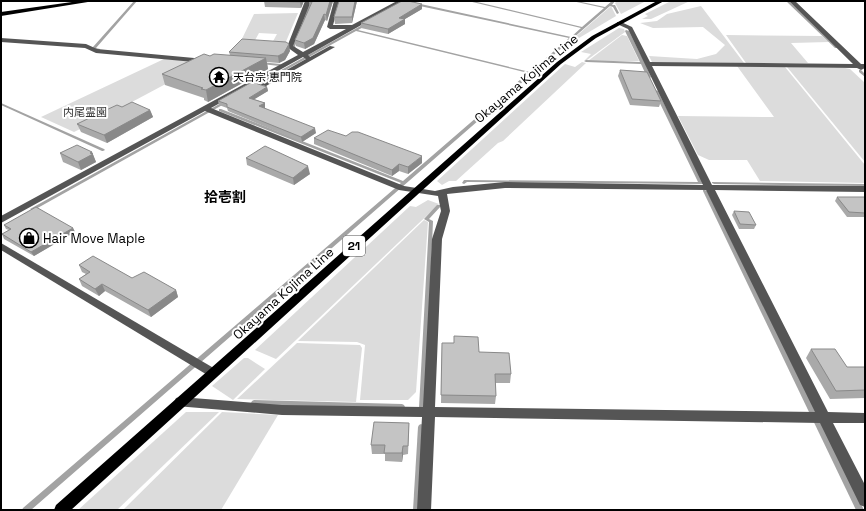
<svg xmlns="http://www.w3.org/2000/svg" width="866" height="511" font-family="'Space Grotesk','Noto Sans JP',sans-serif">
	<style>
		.green { fill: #dcdcdc; fill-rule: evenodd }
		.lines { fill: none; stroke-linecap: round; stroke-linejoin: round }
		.stream { fill: #a3a3a3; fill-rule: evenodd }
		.minor { fill: #555; fill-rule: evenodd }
		.major { fill: #000; fill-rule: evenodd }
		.wall { fill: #a9a9a9 }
		.shaded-wall { fill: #898989 }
		.building { fill: #c4c4c4; stroke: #898989 }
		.labels { text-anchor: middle; stroke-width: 4; stroke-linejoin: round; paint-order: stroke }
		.far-poi-label { font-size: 11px; fill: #000; stroke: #fff; text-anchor: start }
		.far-park-label { font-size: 11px; fill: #333; stroke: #fff }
		.shield { fill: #fff; stroke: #4c4c4c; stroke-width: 1 }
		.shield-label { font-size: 12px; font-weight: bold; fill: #000 }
		.street-label { font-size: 13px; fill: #000; stroke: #fff }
		.poi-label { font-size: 13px; fill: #000; stroke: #fff; text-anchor: start }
		.neighbourhood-label { font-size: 14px; font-weight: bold; fill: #000; stroke: #fff }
	</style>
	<rect width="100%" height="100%" fill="#fff"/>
	<!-- green -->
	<g class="green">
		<path d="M617,1H646L621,14L615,3Z"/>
		<path d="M671,1H690L651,19H642L648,16L645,14Z"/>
		<path d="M611,6L616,16L579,38L573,39Z"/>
		<path d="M701,6L744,63L652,62L649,56L697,59L716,54L725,45L703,27L653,28L640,23L657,21L667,14Z"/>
		<path d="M298,13L285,44L239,45L254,14ZM259,33L277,34L272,43L254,42Z"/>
		<path d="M619,28L624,29L625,32L587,60H585L591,54L581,52Z"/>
		<path d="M622,35L627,36L639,61H588Z"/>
		<path d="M726,35L822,36L829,42L791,43L808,63H746Z"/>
		<path d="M164,59L207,62L130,103L131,104L74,132L41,117Z"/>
		<path d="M582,62L586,63L503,141L498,143L456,181H449L442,185L437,181L565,64L575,67Z"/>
		<path d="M737,66L785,67L865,165V183L760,181L747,160H709L698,155L678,116L774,117Z"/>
		<path d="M787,67L845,68L850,69L865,83V162Z"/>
		<path d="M428,200L439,204L276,359L255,350L410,206L416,207Z"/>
		<path d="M424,220L428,222L416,392L408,400H360L365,345L357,342L298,341Z"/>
		<path d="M297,343L360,345L362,348L356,402L237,399Z"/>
		<path d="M244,358H248L265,369L233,400L212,386Z"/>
		<path d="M186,412H219L117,510H78Z"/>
		<path d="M222,412L278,415L221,510H123Z"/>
	</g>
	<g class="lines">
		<!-- stream -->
		<g class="stream">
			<path d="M134,1H137L96,48L100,49V51L93,49V47Z"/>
			<path d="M311,1H313L295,46L296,49L293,50L291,46Z"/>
			<path d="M468,1H473L582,27L604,8L572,1H577L605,7L612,1H615L612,5H615L619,13L617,14L613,7L610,6L31,510H22L23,508L401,183L219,111V109H221L403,181L528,73L356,31L255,87L252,86L366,23L367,24V25L358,30L530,72L569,38L415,5V3H416L571,37L581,28Z"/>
			<path d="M786,1H789L837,46V48H835Z"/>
			<path d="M626,30L629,31L645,63L651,77L650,78L647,77L641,64L586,62L584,61L586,60L640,62L625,31Z"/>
			<path d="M260,62L280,64L282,65L280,66L261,64H260Z"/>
			<path d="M859,70H861L865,74V77L859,72Z"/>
			<path d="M655,90L658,91L703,183V184L467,182L464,184L462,183L464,180H466L698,182L654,91Z"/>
			<path d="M223,102H225L226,103L34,210H32L30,209Z"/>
			<path d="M1,103L104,149L105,150L103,151H102L1,105Z"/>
			<path d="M712,182L865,184V186L714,184L712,183Z"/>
			<path d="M703,190H705L707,191L864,510H856L703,191Z"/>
			<path d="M437,205H441V206L429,219L433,221L425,408L424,410L422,411L420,410L419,408L429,222L424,219Z"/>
			<path d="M254,400L402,404L404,405L405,407L404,409L402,410L254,406L252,405L251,403L252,401Z"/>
			<path d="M421,424L423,425L424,427L421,510H413L418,427L419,425Z"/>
		</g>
		<!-- minor -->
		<g class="minor">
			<path d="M305,1H311L293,46L303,52L346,29H330L327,27L334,1H340L333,25H352L397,1H404L308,55L310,57L330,46L335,47L266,86L260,85L306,59L303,57L211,108L404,186L435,191L453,187L505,182L703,185L628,29L617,24V22H621L632,27L650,62L853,64L789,1H795L861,64H865V68L861,70L857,68L652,66L712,185L865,186V192L715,190L828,412L865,413V423H833L865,485V507L860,505L820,423L435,417L431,510H417L422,417L282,415L176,406L174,402L176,398L180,397L282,405L423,407L432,239L441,211L438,196L399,190L205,111L1,223V216L298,55L287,47ZM505,188L706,190L815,412L435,407L442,239L450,211L447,194Z"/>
			<path d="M1,38L86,44L97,49L205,59L208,61L205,63L96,53L85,48L1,42Z"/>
			<path d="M1,243L217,370L219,373L217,376L213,378L209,376L1,250Z"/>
		</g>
		<!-- major -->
		<g class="major">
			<path d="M79,1H94L1,16V12Z"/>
			<path d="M657,1H664L596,38L561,64L71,510H54L56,505L557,62L592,36Z"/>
		</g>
	</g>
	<!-- wall -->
	<g class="wall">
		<path d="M264,1H304L301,8L265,7Z"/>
		<path d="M333,1L327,21L325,20L314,44L305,49L296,46L295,40L310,7L309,2Z"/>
		<path d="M357,1L352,23L335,24L334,17Z"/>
		<path d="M422,4V9L405,19V24L388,34L361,28V23Z"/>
		<path d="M290,51L285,60L279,63L267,62L268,69L208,102L204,100V98L165,85L162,74L210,56L230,55L229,52Z"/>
		<path d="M620,70L661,101L659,107L630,105L618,76Z"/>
		<path d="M267,87L268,91L254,99L265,103V108H264L316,133L302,142L228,111L227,108L219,105L218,101Z"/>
		<path d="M122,107L150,110L153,117L107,143L81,132L77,124Z"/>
		<path d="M314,138L422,163L408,174L399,171L392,176L314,144Z"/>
		<path d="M92,152L96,162L81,170L63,162L60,153Z"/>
		<path d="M246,158L310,174L294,185L247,165Z"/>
		<path d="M837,197H865V217H847L835,201Z"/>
		<path d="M734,211L756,225L754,229H739L732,215Z"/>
		<path d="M4,225L73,228L75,232L34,256L4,239L2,234L9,230L6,229Z"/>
		<path d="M79,265L132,278L176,290L178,297L151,317L105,291L99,296L82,286L79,279L86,274L82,272Z"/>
		<path d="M454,336L479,352L511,374L510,383H495L496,396L495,404L441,403L442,343H454Z"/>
		<path d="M811,349L847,367H865V398L830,399L806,358Z"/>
		<path d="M409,423V431L408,454L403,455L402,462L385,461V454H372L371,445Z"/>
	</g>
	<!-- shaded-wall -->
	<g class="shaded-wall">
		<path d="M300,1H304L301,8L300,2Z"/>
		<path d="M330,1H333L327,21L326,15Z"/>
		<path d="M355,1H357L352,23V17Z"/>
		<path d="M422,4V9L405,19V24L388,34V29L399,18Z"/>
		<path d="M324,14L325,20L314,44L305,49L304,43Z"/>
		<path d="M289,44L290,51L285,60L279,63L278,56Z"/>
		<path d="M266,58L268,69L208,102L206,90Z"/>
		<path d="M267,87L268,91L250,102L249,98Z"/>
		<path d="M265,103V108L260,111L259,106Z"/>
		<path d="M150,110L153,117L107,143L104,135Z"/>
		<path d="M315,128L316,133L302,142L301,137Z"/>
		<path d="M92,152L96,162L81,170L78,162Z"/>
		<path d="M422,156V163L408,174V167Z"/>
		<path d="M399,164V171L392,176V170Z"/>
		<path d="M308,166L310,174L294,185L293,178Z"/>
		<path d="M73,228L75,232L34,256L31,252Z"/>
		<path d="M102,284L105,291L99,296L95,289Z"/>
		<path d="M176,290L178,297L151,317L148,310Z"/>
		<path d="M403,446V455L402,462V453Z"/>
	</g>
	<!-- building -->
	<g class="building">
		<path d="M264,1H300V2Z"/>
		<path d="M309,1H330L326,15L324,14L313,38L304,43L295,40L312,2H309Z"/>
		<path d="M339,1H355L352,17H334Z"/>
		<path d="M402,1H408L422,4L399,18L405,19L388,29L361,23Z"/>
		<path d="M242,39L286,42L289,44L284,53L278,56L229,52Z"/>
		<path d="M204,54L210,56L214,54L266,58L206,90L201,89L203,88L162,74Z"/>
		<path d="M620,70L647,72L661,101L632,99Z"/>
		<path d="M252,82L267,87L249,98L265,103L259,106L315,128L301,137L227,107V104L218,101Z"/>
		<path d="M132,102L150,110L104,135L77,124L104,111L117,105L122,107Z"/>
		<path d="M328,130L346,136L352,132H358L422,156L408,167L399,164L392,170L314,138Z"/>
		<path d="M77,145L92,152L90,153L93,154L78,162L60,153Z"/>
		<path d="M265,146L308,166L293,178L246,158Z"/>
		<path d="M837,197H865V213L849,212Z"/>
		<path d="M36,207L73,228L31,252L2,234L11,229L4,225Z"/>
		<path d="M734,211L749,212L756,225L740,224Z"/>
		<path d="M93,256L132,278L144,272L176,290L148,310L102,284L95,289L79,279L90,272L79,265Z"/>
		<path d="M454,336L478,337L479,352L509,353L511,374H495L496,396L441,395L442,343H454Z"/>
		<path d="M811,349H835L847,367H865V390L836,391Z"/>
		<path d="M374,422L409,423L408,446H403L402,453H384L385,445H371Z"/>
	</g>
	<!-- icons -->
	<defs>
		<g id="temple-ring" transform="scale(1)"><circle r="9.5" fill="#fff" stroke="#000" stroke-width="1.5"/><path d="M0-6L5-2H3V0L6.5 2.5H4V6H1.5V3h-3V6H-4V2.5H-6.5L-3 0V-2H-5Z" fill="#000"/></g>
		<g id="shop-ring" transform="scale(1)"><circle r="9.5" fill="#fff" stroke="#000" stroke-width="1.5"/><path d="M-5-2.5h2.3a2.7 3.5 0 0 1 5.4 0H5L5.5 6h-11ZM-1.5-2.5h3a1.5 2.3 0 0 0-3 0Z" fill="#000"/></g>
	</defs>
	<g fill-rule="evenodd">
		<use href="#temple-ring" x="219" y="77"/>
		<use href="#shop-ring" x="29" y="238"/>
	</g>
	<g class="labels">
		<!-- far-poi labels -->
		<g class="far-poi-label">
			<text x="233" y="81">天台宗 恵門院</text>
		</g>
		<!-- far-park labels -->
		<g class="far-park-label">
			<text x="85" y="116">内尾霊園</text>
		</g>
		<!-- shield labels -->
		<rect class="shield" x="343" y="236" width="22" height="20" rx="3"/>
		<g class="shield-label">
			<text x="354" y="250">21</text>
		</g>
		<!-- street labels -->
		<g class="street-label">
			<text transform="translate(526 78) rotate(-40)" y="5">Okayama Kojima Line</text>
			<text transform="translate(283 293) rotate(-42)" y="5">Okayama Kojima Line</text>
		</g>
		<!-- poi labels -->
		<g class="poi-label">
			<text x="43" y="243">Hair Move Maple</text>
		</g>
		<!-- neighbourhood labels -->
		<g class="neighbourhood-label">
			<text x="225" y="202">拾壱割</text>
		</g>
	</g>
	<!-- border -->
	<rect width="866" height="511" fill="none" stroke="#000000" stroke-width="4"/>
</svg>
